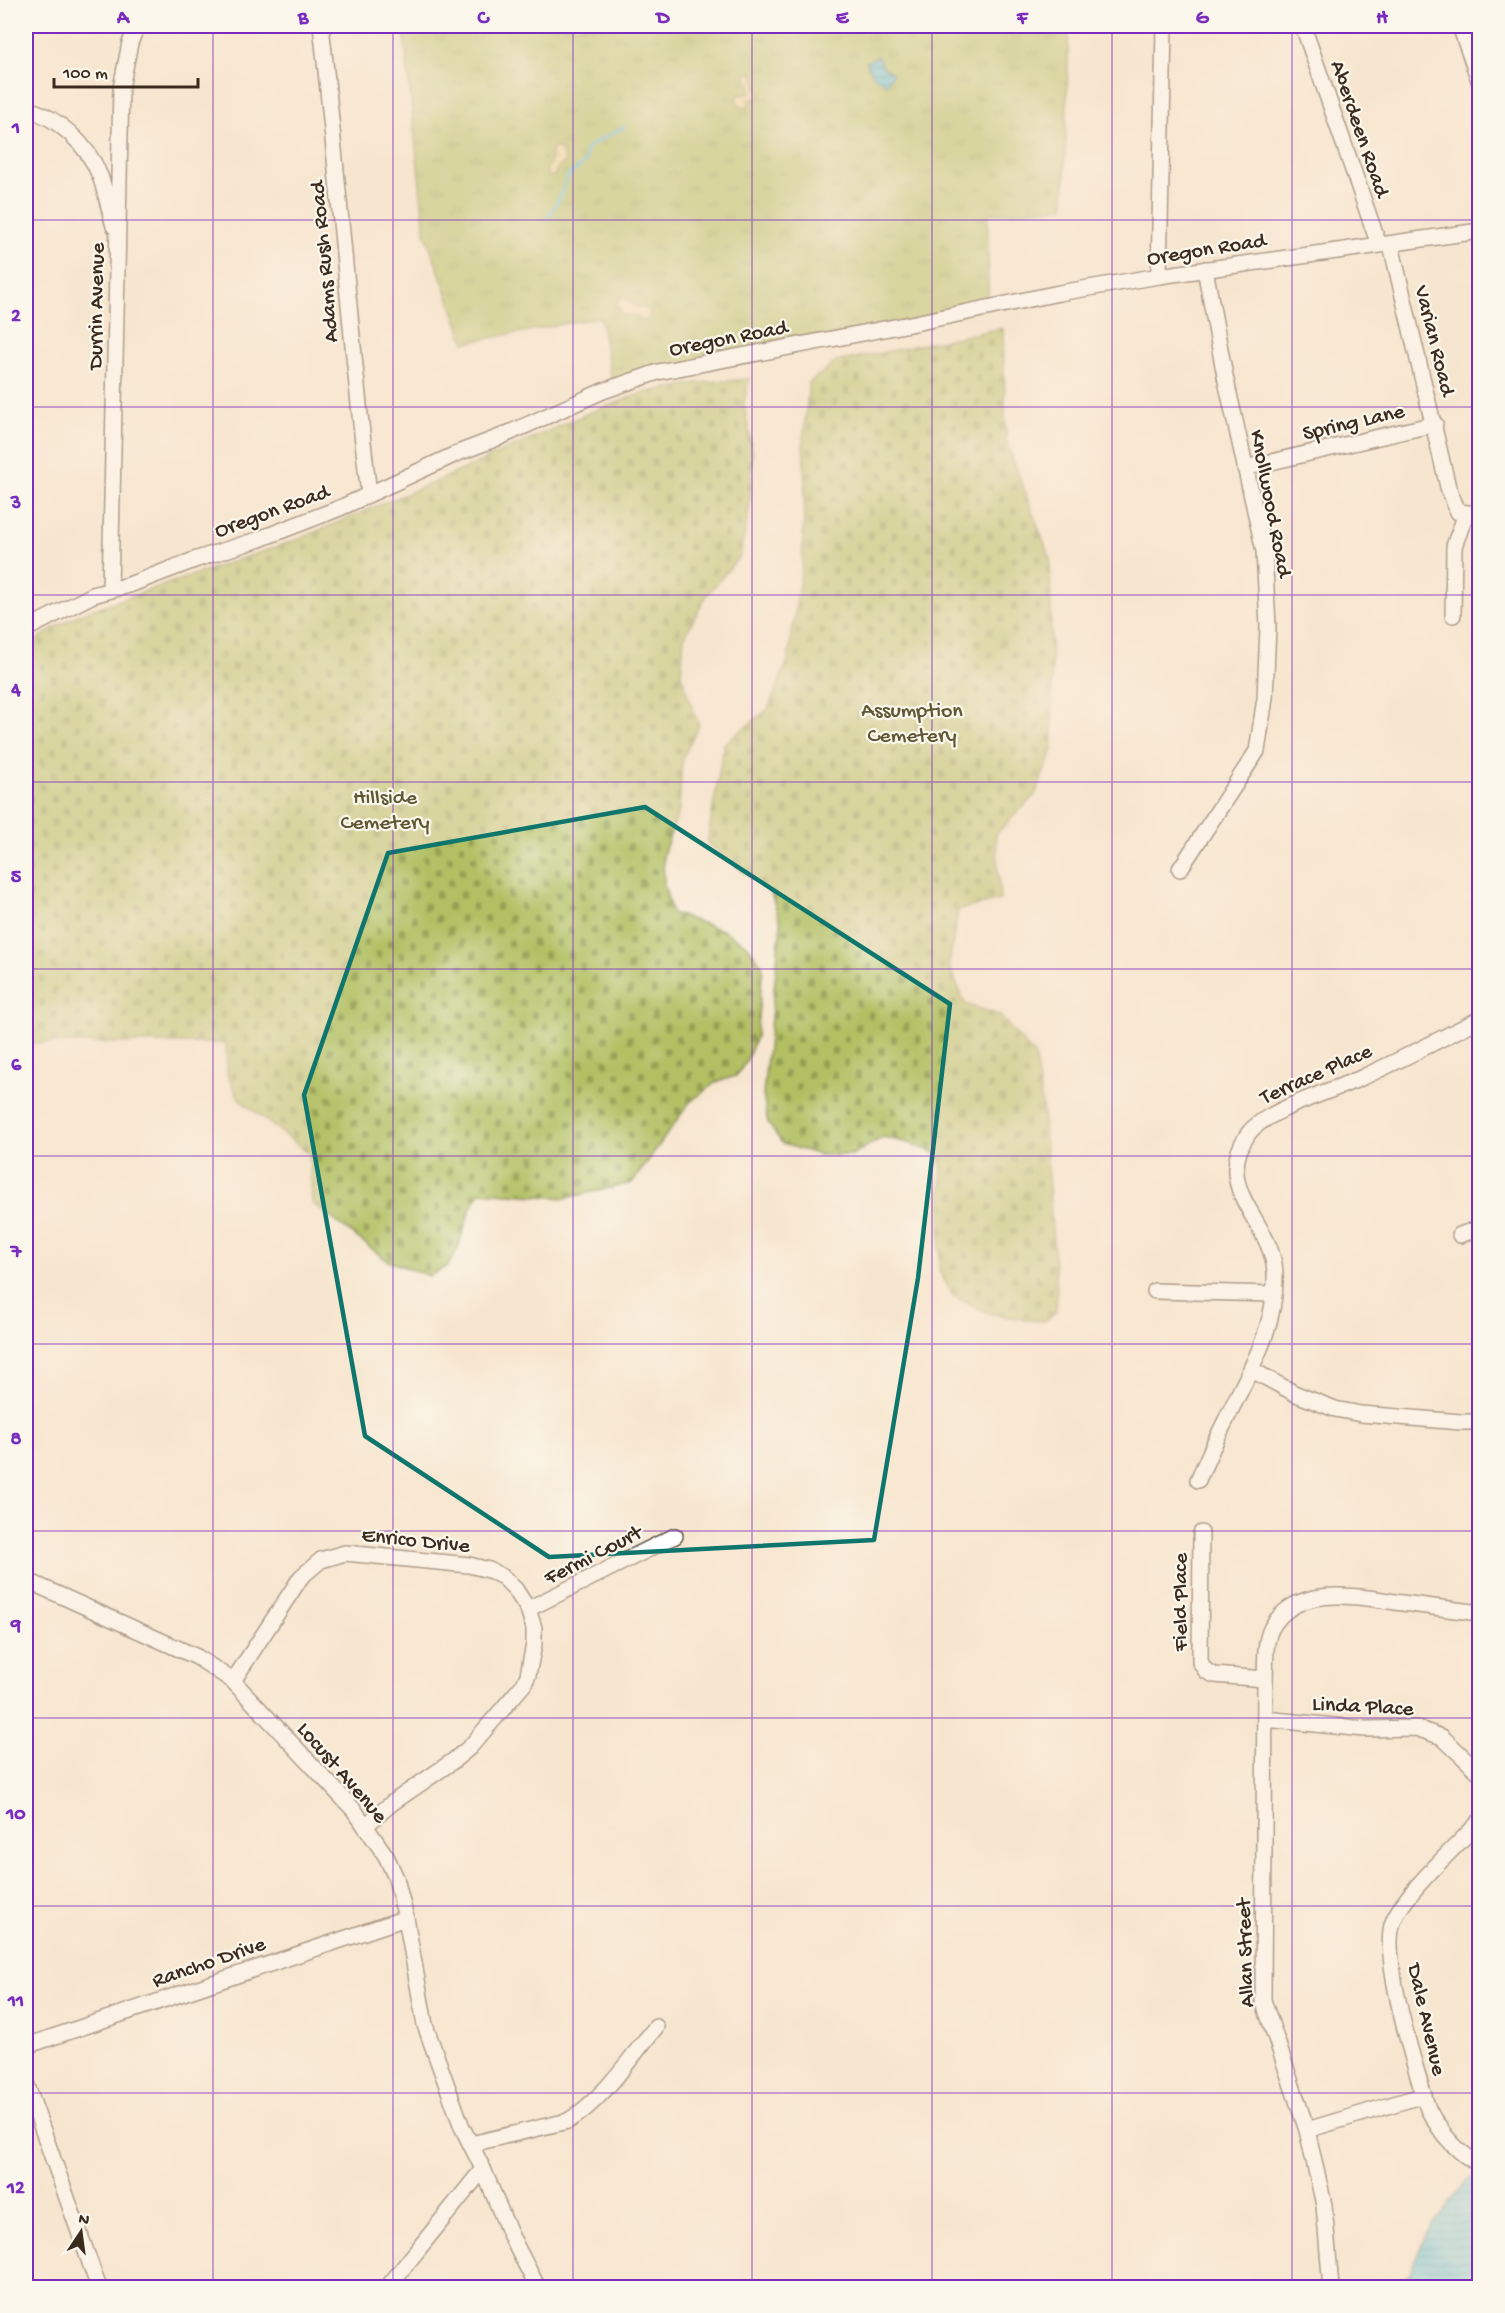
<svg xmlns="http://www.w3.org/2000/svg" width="1505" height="2313" font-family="'Gochi Hand',sans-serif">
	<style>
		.grass { fill: url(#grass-tufts); stroke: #767540; stroke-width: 1.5 }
		.sand { fill: url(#sand-dots); stroke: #94825e; stroke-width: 1.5 }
		.cemetery { fill: url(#cemetery-stones); stroke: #767540; stroke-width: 1.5 }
		.water { fill: url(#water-rules); stroke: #4c777d; stroke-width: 1.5 }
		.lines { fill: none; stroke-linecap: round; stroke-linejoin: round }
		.stream { stroke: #5ec4dc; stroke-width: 3 }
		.minor-casing { stroke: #574639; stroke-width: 18 }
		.minor { stroke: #fff; stroke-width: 15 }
		.marked { fill: none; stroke: #0f766e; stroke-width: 4.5; stroke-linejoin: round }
		.grid { fill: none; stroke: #7b2cbf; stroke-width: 1.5; stroke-opacity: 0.55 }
		.labels { text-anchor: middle; stroke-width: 4.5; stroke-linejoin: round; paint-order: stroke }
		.street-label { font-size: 22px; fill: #3b2a1e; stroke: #fbf7ec }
		.park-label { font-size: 22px; fill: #5f5733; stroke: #fbf7ec }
		.neatline { fill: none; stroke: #7b2cbf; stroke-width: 2 }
		.grid-label { font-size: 20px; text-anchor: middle; font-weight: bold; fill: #7b2cbf }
	</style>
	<defs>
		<pattern id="grass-tufts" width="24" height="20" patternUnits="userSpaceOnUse" patternTransform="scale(1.5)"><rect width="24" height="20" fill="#b2c063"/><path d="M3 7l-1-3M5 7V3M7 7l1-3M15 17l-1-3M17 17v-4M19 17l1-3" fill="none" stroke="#929c51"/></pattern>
		<pattern id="sand-dots" width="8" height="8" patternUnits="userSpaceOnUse" patternTransform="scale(1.5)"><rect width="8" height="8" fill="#eeda9e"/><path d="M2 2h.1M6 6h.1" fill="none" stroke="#cdbb88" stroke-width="1.8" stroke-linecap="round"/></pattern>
		<pattern id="cemetery-stones" width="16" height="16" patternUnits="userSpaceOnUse" patternTransform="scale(1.5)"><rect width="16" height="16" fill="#b2c063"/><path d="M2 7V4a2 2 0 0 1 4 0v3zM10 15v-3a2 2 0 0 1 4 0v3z" fill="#929c51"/></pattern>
		<pattern id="water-rules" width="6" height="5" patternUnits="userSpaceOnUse" patternTransform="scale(1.5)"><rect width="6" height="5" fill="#5ec4dc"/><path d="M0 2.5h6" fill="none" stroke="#4f9fb2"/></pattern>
	</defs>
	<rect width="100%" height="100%" fill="#fbf7ec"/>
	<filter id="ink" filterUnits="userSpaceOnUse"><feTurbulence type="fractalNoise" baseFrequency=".0167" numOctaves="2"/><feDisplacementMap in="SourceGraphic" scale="12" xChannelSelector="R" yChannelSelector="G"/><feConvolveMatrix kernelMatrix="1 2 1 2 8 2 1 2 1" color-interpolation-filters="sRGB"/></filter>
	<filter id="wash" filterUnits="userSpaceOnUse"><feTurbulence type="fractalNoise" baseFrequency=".008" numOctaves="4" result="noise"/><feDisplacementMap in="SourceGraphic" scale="24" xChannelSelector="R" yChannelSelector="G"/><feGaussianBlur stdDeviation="1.35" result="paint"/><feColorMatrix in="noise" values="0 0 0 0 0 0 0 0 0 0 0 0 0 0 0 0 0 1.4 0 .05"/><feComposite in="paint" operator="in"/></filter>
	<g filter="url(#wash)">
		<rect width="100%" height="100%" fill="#f7e6cf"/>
		<!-- grass -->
		<path class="grass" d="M403,26H1069L1064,207L988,214V308L612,383L600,317L465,343L425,233Z"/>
		<!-- sand -->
		<g class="sand">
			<path d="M748,72H752L760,96L749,100V106L743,108L738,105L736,97L739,95H747L751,91V84L746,77Z"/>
			<path d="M554,147L562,150L565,162L558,168L554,176L549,177L546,170L551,161V151Z"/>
			<path d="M621,297L626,298L635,306L649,309V319L643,321L635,316L622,315L616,303Z"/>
		</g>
		<!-- cemetery -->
		<g class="cemetery">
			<path d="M1003,328L1006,441L1050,559L1053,750L1035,795L996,834L1000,900L958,910L949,965L965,1004L999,1015L1035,1056L1043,1112L1057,1290L1056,1312L1045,1321L1025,1320L988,1313L953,1296L939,1270L942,1169L936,1153L909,1143L883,1137L852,1155H820L783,1144L768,1123L763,1094L781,924L771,893L707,843L724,744L768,709L788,660L802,566L805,484L803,440L809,383L836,362Z"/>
			<path d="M749,379L744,404L753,453L749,512L740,556L706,596L684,638L681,675L699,726L682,759L679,810L663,855L664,885L672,913L722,930L747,945L763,967L756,1037L746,1062L736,1076L716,1082L689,1103L632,1183L566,1198L480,1192L470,1210L458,1248L448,1266L429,1276L388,1261L312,1203L309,1154L240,1100L227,1074L226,1043H26V648L52,629L82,613L296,540L451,475L586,414L642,393L696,383Z"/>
		</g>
		<!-- water -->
		<g class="water">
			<path d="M877,56L883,67L893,73L886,84L874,76L866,62Z"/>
			<path d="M1469,2178L1479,2179V2287H1389L1410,2274C1423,2231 1442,2212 1469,2178Z"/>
		</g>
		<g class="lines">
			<!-- stream -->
			<path class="stream" d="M548,218L560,197L567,177L585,162L586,150L591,145L624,127"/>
		</g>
	</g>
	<g filter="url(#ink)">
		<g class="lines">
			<!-- minor casing -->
			<g class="minor-casing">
				<g id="minor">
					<path d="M321,26C339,182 350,338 369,494"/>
					<path d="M1303,26L1379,245"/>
					<path d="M1460,26L1480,83"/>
					<path d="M26,108C58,118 87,143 100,176C106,192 109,210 114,226"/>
					<path d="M1391,245L1448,487L1458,512L1480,514"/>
					<path d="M1159,276L1164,26"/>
					<path d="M1245,468L1435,424"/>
					<path d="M110,590L121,88L130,43L137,26"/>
					<path d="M1453,615L1454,546L1466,514"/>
					<path d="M26,629L93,595L129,585L197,559L257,540L340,508L458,453L500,437L603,391L658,372L910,324L1059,293L1159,276L1480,231"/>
					<path d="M1180,869L1257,751L1265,698L1268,626L1264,551L1225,376L1205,269"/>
					<path d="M1460,1235L1480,1228"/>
					<path d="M1155,1291L1274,1294"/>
					<path d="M1252,1370L1296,1394L1335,1409L1361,1414L1461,1422H1480"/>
					<path d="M1198,1480C1207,1460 1215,1441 1225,1422C1248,1373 1277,1329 1275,1273C1273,1221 1210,1190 1248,1134C1265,1110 1332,1091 1361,1078C1401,1060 1440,1039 1480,1019"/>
					<path d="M1201,1533L1200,1662L1206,1671L1214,1675L1265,1679"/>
					<path d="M26,1580L197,1657L233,1681L354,1810L386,1856L396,1878L406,1918L425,2025L434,2050L462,2127L483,2169L510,2234L538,2288"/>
					<path d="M528,1609L675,1536"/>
					<path d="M233,1681L301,1577L321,1560L345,1553L469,1565L489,1570L503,1577L515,1589L528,1609L534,1628V1644L528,1675L524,1684L470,1747L453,1761L392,1803L365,1826"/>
					<path d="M1265,1719L1365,1729L1416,1728L1442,1737L1480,1773"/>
					<path d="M1480,1821C1457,1846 1404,1893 1393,1922C1380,1956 1416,2071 1428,2109C1440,2132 1456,2153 1480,2164"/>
					<path d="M26,2046L406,1918"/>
					<path d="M26,2083L99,2288"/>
					<path d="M1307,2130L1424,2095"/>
					<path d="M471,2144L568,2121C602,2101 630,2058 656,2027"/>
					<path d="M387,2288L483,2169"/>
					<path d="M1331,2288L1324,2205L1307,2130L1263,2000L1265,1679C1266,1663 1264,1644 1271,1629C1296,1582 1359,1597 1402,1603C1428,1606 1454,1610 1480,1613"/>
				</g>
			</g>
			<!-- minor -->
			<use href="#minor" class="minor"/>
		</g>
	</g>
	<!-- marked area -->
	<path d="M0 0H1505V2313H0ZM645,807L950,1004L918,1278L874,1540L549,1557L365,1436L304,1095L388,853Z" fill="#f7e6cf" fill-opacity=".55" fill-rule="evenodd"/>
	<path class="marked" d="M645,807L950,1004L918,1278L874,1540L549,1557L365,1436L304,1095L388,853Z"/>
	<!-- grid -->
	<path class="grid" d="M213,26V2288M393,26V2288M573,26V2288M752,26V2288M932,26V2288M1112,26V2288M1292,26V2288M26,220H1480M26,407H1480M26,595H1480M26,782H1480M26,969H1480M26,1156H1480M26,1344H1480M26,1531H1480M26,1718H1480M26,1906H1480M26,2093H1480"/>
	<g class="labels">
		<!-- street labels -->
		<g class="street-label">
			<text transform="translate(1362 128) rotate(71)" y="8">Aberdeen Road</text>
			<text transform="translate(1206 247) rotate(-9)" y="8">Oregon Road</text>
			<text transform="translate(322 262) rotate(-95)" y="8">Adams Rush Road</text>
			<text transform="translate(94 306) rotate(-89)" y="8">Durrin Avenue</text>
			<text transform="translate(728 336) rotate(-11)" y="8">Oregon Road</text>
			<text transform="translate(1437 340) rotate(76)" y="8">Varian Road</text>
			<text transform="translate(1353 420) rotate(-13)" y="8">Spring Lane</text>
			<text transform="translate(1273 503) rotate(79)" y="8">Knollwood Road</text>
			<text transform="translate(271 509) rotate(-20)" y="8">Oregon Road</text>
			<text transform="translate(1315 1072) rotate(-24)" y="8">Terrace Place</text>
			<text transform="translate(416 1538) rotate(6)" y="8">Enrico Drive</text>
			<text transform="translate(592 1553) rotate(-27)" y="8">Fermi Court</text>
			<text transform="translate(1178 1602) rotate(-90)" y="8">Field Place</text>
			<text transform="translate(1363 1704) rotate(3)" y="8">Linda Place</text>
			<text transform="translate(344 1771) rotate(49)" y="8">Locust Avenue</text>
			<text transform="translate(1243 1953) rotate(-92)" y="8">Allan Street</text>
			<text transform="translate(208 1960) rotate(-19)" y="8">Rancho Drive</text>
			<text transform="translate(1429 2019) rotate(77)" y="8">Dale Avenue</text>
		</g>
		<!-- park labels -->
		<g class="park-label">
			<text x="912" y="716">Assumption<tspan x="912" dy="25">Cemetery</tspan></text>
			<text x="385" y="803">Hillside<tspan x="385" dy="25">Cemetery</tspan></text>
		</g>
	</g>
	<!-- margin -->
	<rect width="1505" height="2313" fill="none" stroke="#fbf7ec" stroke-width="66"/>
	<!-- north arrow -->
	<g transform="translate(81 2232) rotate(13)" stroke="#fbf7ec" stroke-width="4.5" paint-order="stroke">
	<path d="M0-4.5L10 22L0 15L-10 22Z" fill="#3b2a1e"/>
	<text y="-9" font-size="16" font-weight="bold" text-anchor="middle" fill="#3b2a1e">N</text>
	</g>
	<!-- scale -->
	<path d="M54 78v9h144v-9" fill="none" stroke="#3b2a1e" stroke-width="3"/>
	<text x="63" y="78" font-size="18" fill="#3b2a1e" stroke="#fbf7ec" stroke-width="4.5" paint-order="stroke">100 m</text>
	<rect x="33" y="33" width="1439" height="2247" class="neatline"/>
	<g class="grid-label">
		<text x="123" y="23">A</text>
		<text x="303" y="23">B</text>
		<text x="483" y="23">C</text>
		<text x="663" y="23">D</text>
		<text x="842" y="23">E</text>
		<text x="1022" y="23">F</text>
		<text x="1202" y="23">G</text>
		<text x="1382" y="23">H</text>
		<text x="16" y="133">1</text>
		<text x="16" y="321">2</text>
		<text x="16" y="508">3</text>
		<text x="16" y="695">4</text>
		<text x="16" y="882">5</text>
		<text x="16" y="1070">6</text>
		<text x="16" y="1257">7</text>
		<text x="16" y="1444">8</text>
		<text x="16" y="1631">9</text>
		<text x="16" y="1819">10</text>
		<text x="16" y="2006">11</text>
		<text x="16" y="2193">12</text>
	</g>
</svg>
